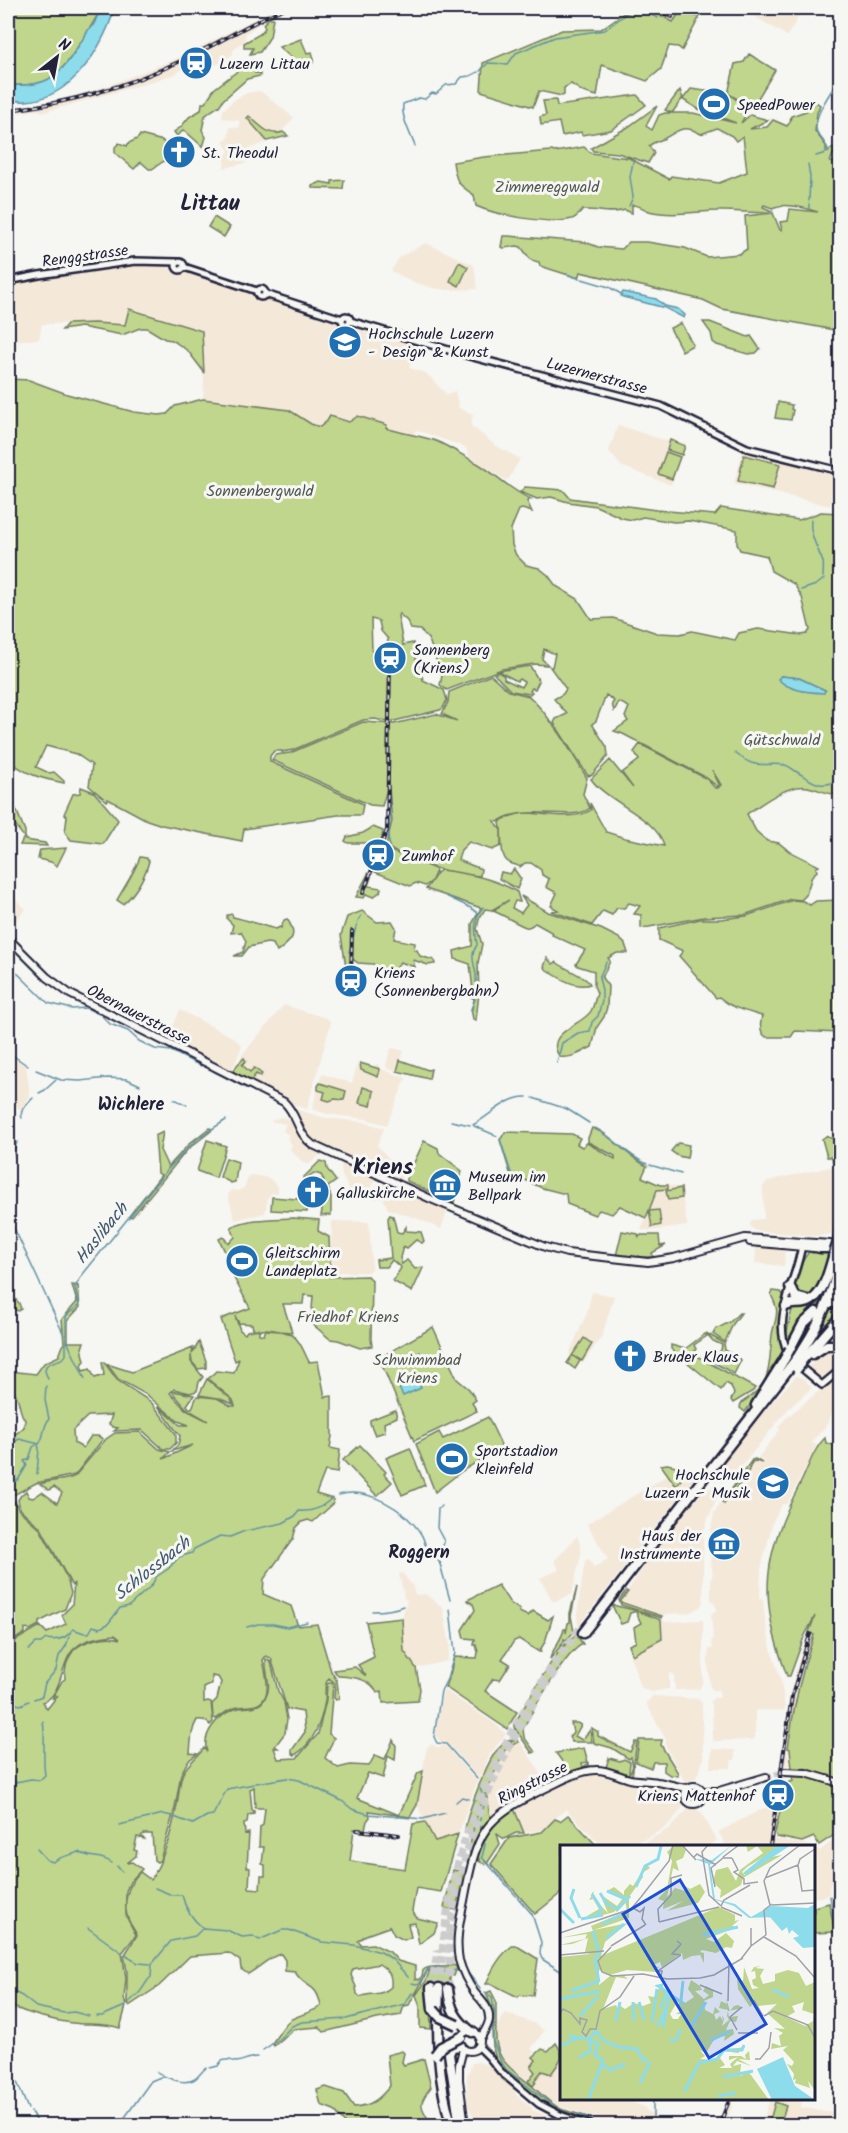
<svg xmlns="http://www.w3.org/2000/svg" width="848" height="2133" font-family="Kalam,sans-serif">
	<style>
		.built { fill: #f4e8d9 }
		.green { fill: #c0d68c; stroke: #717c64; stroke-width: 1.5; fill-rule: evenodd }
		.water { fill: #8ddcec; stroke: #6292a5; stroke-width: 1.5 }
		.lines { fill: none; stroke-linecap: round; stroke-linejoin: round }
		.stream { stroke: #6292a5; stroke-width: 1.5 }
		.primary-tunnel { stroke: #cccccd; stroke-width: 6; stroke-dasharray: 6 3; stroke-linecap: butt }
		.highway-tunnel { stroke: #cccccd; stroke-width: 8; stroke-dasharray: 8 4; stroke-linecap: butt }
		.secondary-casing { stroke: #22223b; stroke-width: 10 }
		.primary-casing { stroke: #22223b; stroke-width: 10 }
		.highway-casing { stroke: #22223b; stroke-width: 13 }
		.secondary { stroke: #f6f6f2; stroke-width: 5 }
		.primary { stroke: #f6f6f2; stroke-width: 6 }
		.highway { stroke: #f6f6f2; stroke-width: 8 }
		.rail-casing { stroke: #22223b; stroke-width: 4 }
		.rail { stroke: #f6f6f2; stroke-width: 1.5; stroke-dasharray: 4.5; stroke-linecap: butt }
		.highway-bridge-casing { stroke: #22223b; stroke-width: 13; stroke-linecap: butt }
		.highway-bridge { stroke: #f6f6f2; stroke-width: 8 }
		.labels { text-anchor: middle; stroke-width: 6; stroke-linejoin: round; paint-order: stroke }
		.poi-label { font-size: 16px; fill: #22223b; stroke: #f6f6f2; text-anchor: start }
		.park-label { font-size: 16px; fill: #515853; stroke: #f6f6f2 }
		.street-label { font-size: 16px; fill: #22223b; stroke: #f6f6f2 }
		.neighbourhood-label { font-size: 18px; font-weight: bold; fill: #22223b; stroke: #f6f6f2 }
		.water-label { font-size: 18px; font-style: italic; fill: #425a70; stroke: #f6f6f2 }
		.district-label { font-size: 22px; font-weight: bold; fill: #22223b; stroke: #f6f6f2 }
		.inset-river { fill: none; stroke: #8ddcec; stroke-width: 3 }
		.inset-road { fill: none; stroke: #a1a1a9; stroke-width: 1.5 }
		.view { fill: #1d4ed8; fill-opacity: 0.15; stroke: #1d4ed8; stroke-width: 3 }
		.inset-edge { fill: none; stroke: #22223b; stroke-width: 3 }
	</style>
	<rect width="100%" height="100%" fill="#f6f6f2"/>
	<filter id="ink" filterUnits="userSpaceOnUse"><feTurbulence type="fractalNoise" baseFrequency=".0167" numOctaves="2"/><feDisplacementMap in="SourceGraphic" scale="12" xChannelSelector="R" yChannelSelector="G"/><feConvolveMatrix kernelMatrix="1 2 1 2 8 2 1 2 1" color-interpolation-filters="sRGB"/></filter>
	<g filter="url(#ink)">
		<!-- built -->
		<g class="built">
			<path d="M276,8H292L280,12L273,18L272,16L268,18L246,33L245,40L233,50V54L220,63L190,72L187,66L175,74L140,85L45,112L37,110L8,114V109L41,105L99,89L181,57Z"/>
			<path d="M644,8H665L678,15L673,22Z"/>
			<path d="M741,8H804L787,36Z"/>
			<path d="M258,91L263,93L294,118L275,139L243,151L246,163L224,168L225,157L229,151L223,142L228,139L230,127L239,128L240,121L222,118L223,110L234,100L247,93Z"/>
			<path d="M426,243L474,265L477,289L447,290L433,288L416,283L391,271L400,257Z"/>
			<path d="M137,263L164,266L417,343L409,368L426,373L447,395L455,391L459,408L473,414L471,426L495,445L520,459L508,480L502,478L470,457L465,447L416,430L413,435L401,433L365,418H354L349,422L327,421L320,427L311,424L289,410L203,399L205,361L168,320L140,311L129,309L125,325L94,323L42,324L39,339L8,341V284Z"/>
			<path d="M618,425L660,439L686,443L671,485L621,466L609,451Z"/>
			<path d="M743,451L838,474L830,506L734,483Z"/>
			<path d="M8,892L26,909L8,929Z"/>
			<path d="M284,1005L326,1018L331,1022L307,1109L292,1104L233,1073L242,1055Z"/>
			<path d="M180,1010L234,1038L242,1046L231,1073L167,1041Z"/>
			<path d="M393,1048L404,1051L397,1071L387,1068L386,1065L390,1050Z"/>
			<path d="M8,1052L26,1066L30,1096L21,1110L8,1100Z"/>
			<path d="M358,1062L375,1067L376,1064L379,1065L381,1069L406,1078L387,1125L366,1119L327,1114L312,1109L322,1074L352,1083Z"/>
			<path d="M297,1110L326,1118L363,1122L384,1128L377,1145L402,1174V1178L400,1180L358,1160L325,1151L309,1164H305L290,1150L292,1145L287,1138L289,1135L283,1131L286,1124L270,1121L281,1117L297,1121Z"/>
			<path d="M343,1161L378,1176L366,1194L360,1196L352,1194L342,1176L341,1166Z"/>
			<path d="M840,1165V1233L817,1236L756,1231L751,1227L750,1223L752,1220L764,1219L763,1187L767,1181Z"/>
			<path d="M251,1175L269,1178L278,1187V1193H272L268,1197L265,1213L235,1220L228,1195L232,1190L238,1191L244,1188L249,1176Z"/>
			<path d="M382,1180L448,1209L441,1229L419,1219L388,1209L383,1198L372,1199L373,1190Z"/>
			<path d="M668,1185L681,1188L687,1226L656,1230H641L658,1190L668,1189Z"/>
			<path d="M332,1221L369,1222L372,1267L368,1272H330Z"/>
			<path d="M756,1246L785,1249L784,1266L755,1263Z"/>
			<path d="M592,1292L614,1296L602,1336L583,1363L569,1354L587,1313Z"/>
			<path d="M834,1348L840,1349V1368L824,1379L806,1368L828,1351Z"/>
			<path d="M840,1374V1397L826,1426L811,1442L816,1445L810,1460L787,1504H782L773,1521L761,1569L760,1598L763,1599L765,1620L772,1652L781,1681L785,1710H755V1738L752,1740L713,1741L712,1703H710L713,1698H720L719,1690H713L710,1687L708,1660L709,1649H712L713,1647L711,1643L713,1638L711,1614L717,1610L715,1604L711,1600V1579L713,1574L709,1550L712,1534H710L714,1513L720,1503H724L741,1482L752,1462L756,1461L762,1463L763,1460L758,1458L779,1431L780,1429L778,1428L785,1419Z"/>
			<path d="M796,1376L804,1379L812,1388L787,1410L733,1477L721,1482L708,1478L757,1417H759Z"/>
			<path d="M687,1472L695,1477L578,1626L577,1614L585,1561L589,1559L594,1568L608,1559L587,1524L668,1475L676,1486Z"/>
			<path d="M712,1487L718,1495L707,1521L703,1535V1602L700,1607L688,1613L666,1614L662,1618L651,1611L620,1602L664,1537L700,1494Z"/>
			<path d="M577,1536L581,1547V1554L572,1594L553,1602L540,1578L559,1570L555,1560Z"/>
			<path d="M402,1573L412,1585L415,1595L425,1594L443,1608L450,1646L447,1661L416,1668L404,1651L402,1618L407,1600L403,1597L404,1595L399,1574Z"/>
			<path d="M661,1620L667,1622L703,1620V1682L699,1689L675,1690L674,1675L669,1673V1689L650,1692L641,1687L630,1656L662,1639Z"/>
			<path d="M809,1632L814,1634L801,1671L789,1737L787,1755L789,1756L781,1805H780L773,1839L813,1846H726L719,1833L720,1831L774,1803L783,1757L789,1698L799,1660Z"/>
			<path d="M444,1690L494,1723L506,1734L490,1754L479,1779L452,1748L439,1740L436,1736L438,1709Z"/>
			<path d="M653,1696L698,1699L702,1703L703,1760L696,1778L686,1784L665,1745L666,1740L646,1703Z"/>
			<path d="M519,1741L539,1770L544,1784L506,1806L491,1818L488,1811L490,1800L486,1791L506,1747Z"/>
			<path d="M431,1744L437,1747L446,1746L477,1782L458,1834L435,1841L417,1805L426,1752L428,1746Z"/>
			<path d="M712,1749L735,1750V1760H731V1768H710Z"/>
			<path d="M595,1774L608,1775L632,1782L655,1783L668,1787L679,1793L683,1806L677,1815L666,1827L649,1837L626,1846H600L597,1841L566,1809L542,1830L524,1833L513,1806L584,1775Z"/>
			<path d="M692,1807L701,1812L717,1840L709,1846H639L670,1828L688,1809Z"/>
			<path d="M840,1835V1882L830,1884L829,1895L814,1898V1847L820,1851Z"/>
			<path d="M506,2013L536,2024L544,2031L531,2049L534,2052L533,2057L537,2060L531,2067L535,2072L528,2081L505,2063L499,2047L496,2034L497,2026Z"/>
			<path d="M561,2060L562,2098L625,2099L644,2107L648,2112L654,2114L658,2122L670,2125L612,2126L607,2124V2122L585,2114L561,2107L550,2100L537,2091L533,2086L535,2083L534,2081L542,2070L551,2074Z"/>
			<path d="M479,2062L489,2066L514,2090L516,2095L533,2109L531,2110L543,2114L563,2125H483L475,2121L467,2102V2077L472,2063Z"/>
			<path d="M728,2099H734L726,2125H718Z"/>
			<path d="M770,2099H802L801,2108L835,2112L833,2125L761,2126Z"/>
		</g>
		<!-- green -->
		<g class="green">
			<path d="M8,8H101C94,23 86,34 77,48C56,80 47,87 8,85Z"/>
			<path d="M631,8H646L673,22L678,15L665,8H690L695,16H700L682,50L678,47L669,46L661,69L647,81L602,65L597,96L583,92L571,84L564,88V95L562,96L539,91L533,107L481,91L483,63L562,30L601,29Z"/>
			<path d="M269,18H273L270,37L260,52L250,54L253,48H244V43L260,34L265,28L263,24Z"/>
			<path d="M301,39L307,53L312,52L314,59L313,63L302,67L279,47Z"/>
			<path d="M749,54L775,70L752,108L729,94L738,101V107L744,109L746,114L741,123L750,115L768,120L750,129L767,127L773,120L787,126L790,122L791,116L806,111L816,102L820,105L817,113L815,131L826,146V151L840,146V149L833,154L830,162L840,163V331L722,309L703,300L580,272L578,278L540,266L539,262L531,260L521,247L517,246L504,248L501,247L503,236H508L585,242L598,247L622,249L629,242H647L685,248L707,257L739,254L747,249L745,216L773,213L780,230H782L780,222L788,221L790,209L818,212C806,208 785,202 772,208L764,205L763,207L772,211C755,215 737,210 720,211C697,211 673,217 649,211C643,209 640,205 632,205V213L625,210C611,215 597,209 583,210C579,214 577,217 572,219C552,225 495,215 476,206L474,195C457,184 456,182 453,162L484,157L551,151L555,152L584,147L591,153L629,158L669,179L671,176L719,183L747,172L743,136L736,141L732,136L717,128L701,134C682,123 679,131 663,139C657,142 654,141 649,146L654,153L648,163L618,153L593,151L591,148L628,127L657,106L646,126L652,130L659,115L665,113H693L736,123L698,109L682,99L672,113L665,110L680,90L683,99L691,89L728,94L735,64L744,62Z"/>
			<path d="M252,60L257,62V69L255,73H260V76L247,79L223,100L219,106L211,111L205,116L202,130L206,137L203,147L184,130L177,136L174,132L181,127L189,117L201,110L202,103H205L214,89Z"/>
			<path d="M637,95L646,105L611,130L582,135L581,132L562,136L559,122L541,125L540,117L546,115L543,101L556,100L557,106Z"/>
			<path d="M249,116C260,125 268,137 283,132L288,136L267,141L247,118Z"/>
			<path d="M140,135L163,141L170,157L152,169H149L141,162L134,169L115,153V147L119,143L127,146C128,140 138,142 140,135Z"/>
			<path d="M344,180L343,189L312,188V186L321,182L332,184V181Z"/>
			<path d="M214,217L230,227L224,237L208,227Z"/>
			<path d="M459,262L468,267L459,286L450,281Z"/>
			<path d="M129,309L202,331L204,372L188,351L172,340L165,339L147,328H140L122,335L81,327L62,330L67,324L94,323L125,325Z"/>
			<path d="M703,322H710L748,337L751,336L760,349L756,353L748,354L717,345L713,342L711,333Z"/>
			<path d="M681,323L693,345L682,351L670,328Z"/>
			<path d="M8,379L29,380L67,394L134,412L159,415L167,414L175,406L203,399L289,410L311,424L320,427L327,421L330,416L349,422L358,416L387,425L386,428C403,434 420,435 436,441C450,447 464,456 477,463C496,474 511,491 531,499L527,501L532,512L522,509L519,510L511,529L512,545L516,555L526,565L539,568L548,575L556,586L578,599L591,619L613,618L657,633L680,634L692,631L735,640L739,633L758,629L801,635L807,634L810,630L802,597L794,584L771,571L767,556L740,550L737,544V530L689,521L674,522L643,517L633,520L622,518L596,506L568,502L551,497L537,499L520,492L525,487L563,490L570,498L656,510L715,515L721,508L799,520L821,512L840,513V795C826,794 821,790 808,787C789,783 761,804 747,814L756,831L767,841L779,843L789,851L819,866L816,868L817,871L812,876L806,895L801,900L791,899L744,915L704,917L649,927L641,928V915L634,914L640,906L629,903L624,908H617L612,915L603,911L592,925L551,911L558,910L551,906L557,893L546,887L549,879L542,875L541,870L531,863H525L520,867C516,864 511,865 507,861C499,853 503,834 500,823L502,820C509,817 517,813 525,813C544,813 575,821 591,810L590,803L606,832L625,838L664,846C658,818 608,803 591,779L610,760L633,788L622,773L639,760L634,752L640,744L707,779L715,788H718L721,785L712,770L719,784L718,787L705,777L623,734L614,731L628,721L625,717L629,707L619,702L614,711L612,704L614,701L606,695L596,721L592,724L607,747L608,756L592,775L588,776L554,723L556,719L567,714L554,699L563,694L566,689L550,667H552L555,654L544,649L542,659L548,665L534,664L502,669L447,690L440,685L442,676L429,640L420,630L411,629L407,621L399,614L398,616L403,645L413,643L417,664H419L423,680L444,690L447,700L443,708L440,710L390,722L389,671L388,722L375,719L363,720L293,750L282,752V751H274L270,756V761L273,763L361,803L363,805L361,815H338L244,829L242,841L162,825L147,820L108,799L107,801L89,786L92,765L76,754L46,746L36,767L49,773L54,772L64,781V783C43,779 22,774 8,758V736L13,737L15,735L8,727ZM371,619L379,621L381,631L388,639L387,648L399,658L398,662L392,665L378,657L376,651H372ZM781,676L799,678L825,690C810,694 799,690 786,685Z"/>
			<path d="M778,402L792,405L791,409L793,410L791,420L775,418Z"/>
			<path d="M670,440L685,446L682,455L667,450Z"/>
			<path d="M666,452L680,457L672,479L658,474Z"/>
			<path d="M744,455L780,464L773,489L738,481Z"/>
			<path d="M530,666L539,681L535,689L532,688L530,691L532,692L530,694L511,691L494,674L498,672L504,676V679L521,687L524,682L519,679L517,681L498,671Z"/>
			<path d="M491,675L509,691L529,696L542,710L561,735L587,778L583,794L590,808C574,823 524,802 498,822L494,821L501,830V846L492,850L469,842L461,850L458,860L481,869L480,876C448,873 412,864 386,846L392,821L389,789H387L382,806L370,805L272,760L275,755L290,753L363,722L394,724L436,714L457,721L442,714L448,702L449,692Z"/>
			<path d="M8,783L12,786L13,802L25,831V840L45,843L47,846L20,845L24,837C17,828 9,819 8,807C8,798 10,790 8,783Z"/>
			<path d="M81,787L94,792L118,820L103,844L71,840L65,832L67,817L64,814L73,794L80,793Z"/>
			<path d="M373,827L383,831L381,843H348L345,841L347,837L363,833Z"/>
			<path d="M66,848L57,866L51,862L38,859L40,850Z"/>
			<path d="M386,849L435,869L436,871L431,882L425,886L416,883L410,886L375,872L374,870Z"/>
			<path d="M140,857L146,858L149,861C145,877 135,894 123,904L117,900C125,886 135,871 140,857Z"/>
			<path d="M514,869L521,879L517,889L499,879L501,872L510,874Z"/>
			<path d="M441,870C466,873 495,878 517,892L520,902L515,901L512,908L521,913L527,905L521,896L548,912L601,929L619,938L625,944L628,953H617L608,958L610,961L602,978L608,986L607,1007L604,1017L597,1027L592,1047C581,1052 572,1059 560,1057C542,1033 583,1025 591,1011C594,1006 595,999 597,993L594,986V971L578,966L576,964L585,950L552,935L553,933L535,923C532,925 530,928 526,927C519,925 504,915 493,911L509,900L492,910L485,909L479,919L477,929L482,944L478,963L479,993L476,1020L473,1019L471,1009L475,999L471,997L473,991L470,964L455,959L454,951L472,946V924L481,908L426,889L437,873Z"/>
			<path d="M368,874L371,877L368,886L381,888L380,892L373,897L366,894L364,898L356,897Z"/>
			<path d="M793,900L803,901L810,905L816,901L840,900V1033L795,1031L791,1037H766C759,1032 760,1023 762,1016C745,1011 733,1009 719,997L716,998L679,956L683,951L659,940V928L700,919H721L746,916Z"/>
			<path d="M362,911L377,922L392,921L396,928L394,939L415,943L414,950H417L420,956L434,960L435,964L428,965L413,960L415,967L400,962L396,969L379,968L373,964L358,963L351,958L350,974L347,973L341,935L347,917Z"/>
			<path d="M232,914L233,917C247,920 260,925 276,929L280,927L281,928L284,920L287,919C299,936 291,941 277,952L273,944L267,943L249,947L242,956H234L243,952L246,941L241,932L231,933L233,925L227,919V915Z"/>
			<path d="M547,958L553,964L556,962C565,969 587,977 590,984C576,989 559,978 547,970L544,967Z"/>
			<path d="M244,1058L246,1061L242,1065L250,1072L254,1068L262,1074L260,1076L256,1074L250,1082L233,1073L237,1065Z"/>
			<path d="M400,1060L428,1070L431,1069L429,1079L397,1071Z"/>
			<path d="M360,1063L380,1069L378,1077L361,1070Z"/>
			<path d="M320,1083L346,1091L344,1100L335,1099L329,1101L323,1099L325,1092L318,1090V1086Z"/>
			<path d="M363,1087L374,1091L371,1106L359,1103Z"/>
			<path d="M209,1128L212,1129L211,1131L188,1149L132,1217L129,1216L161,1175L158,1173L155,1136L163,1132L160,1150L168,1167L190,1143Z"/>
			<path d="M592,1128C613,1135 627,1157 647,1166L642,1177L660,1185H668V1189L657,1190L646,1218L620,1206L612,1214L599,1210L595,1215L567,1204L566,1194L542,1188L510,1173L500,1140L505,1132L572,1134L580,1138L577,1144L582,1147L587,1143L615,1159V1156L588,1142V1138Z"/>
			<path d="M826,1136L840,1142V1156L833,1163L832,1157H827L822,1139Z"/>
			<path d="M207,1140L226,1146L216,1178L197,1171Z"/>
			<path d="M424,1141L438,1148L439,1153L462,1171L454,1203L407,1181V1178Z"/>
			<path d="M678,1143L689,1145L687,1158L678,1156L671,1151Z"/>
			<path d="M226,1158L238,1162L235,1182L231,1183L220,1177Z"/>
			<path d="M320,1161L326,1163L327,1169L336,1181L328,1187L331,1197V1215L321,1216L324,1199L318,1198L319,1180H324L321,1175L314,1173L305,1179L303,1178Z"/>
			<path d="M681,1188L682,1198L668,1200L666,1191Z"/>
			<path d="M303,1191H309L307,1212L271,1210L272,1197L297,1199Z"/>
			<path d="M659,1210L661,1225L652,1227L649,1211Z"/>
			<path d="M390,1215L393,1216L397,1232L402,1233L406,1227V1231L421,1232L424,1241L422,1243L416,1240L407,1248L403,1246L400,1258L402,1264L407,1260L415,1269L422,1267L423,1268L412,1292L393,1281L401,1268L392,1260L387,1267H377L376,1260L391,1258L388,1218Z"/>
			<path d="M293,1218L319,1220L318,1231L329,1237L330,1260L329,1277L368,1276L372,1280L371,1339L372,1346L360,1348L338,1340L330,1339L311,1323L313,1296L304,1295L303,1304H283L292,1332L253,1329L252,1324L239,1323L235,1316L240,1330L245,1334L247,1331L259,1329V1334L264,1335L266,1329C297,1332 296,1335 309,1362L318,1361L325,1397L332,1396V1436L330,1448L340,1450L337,1473L325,1471L316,1494L333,1499V1504L313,1522L308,1520L302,1522L296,1528L293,1539L264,1579L263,1594L291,1606L298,1626L317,1624L331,1671L337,1681L339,1698L336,1700L334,1698L335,1683L329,1678C323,1685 326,1693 325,1701C321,1723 314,1743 295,1755L292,1753V1750L305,1732L303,1712L287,1709L271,1658L266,1656L263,1660C266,1675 275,1703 251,1706C245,1707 239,1706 232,1709C226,1711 221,1716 216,1719L213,1717L212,1704L217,1699L221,1682L218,1677L212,1676V1684L204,1688V1702L208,1701L211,1702L213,1722L210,1725C206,1721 203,1719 197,1720C191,1730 191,1742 190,1753L197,1754L188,1761L181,1774L175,1808L160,1860L157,1862L154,1860L152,1834H144L141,1836L144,1839L137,1837L134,1850L137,1851L136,1856L127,1863L132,1862L142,1869L130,1882L126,1891V1916L136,1935L122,1953L126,1978L124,1998L126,2006L121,2025L120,2028C105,2023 88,2025 72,2023C49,2020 29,2014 8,2005V1645L40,1626L47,1633L66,1624L62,1615L72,1605L74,1583L72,1586L41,1528L20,1509L18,1500L21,1495L26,1491L29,1497L33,1498L42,1492L57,1503L62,1493L54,1487L49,1490L40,1484C52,1479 64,1482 75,1476L106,1439L115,1433L140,1432L159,1449L170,1452L163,1459L193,1445L172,1451L178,1445L180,1436L158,1406L180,1425H189L178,1421L147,1395L118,1379L107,1364L132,1372L193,1348L192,1354L199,1342L206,1361V1368L198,1369L192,1362L191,1355V1362L203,1377L199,1382L197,1391L190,1393L174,1389L170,1393L186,1410L208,1421L187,1409L173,1393V1391L194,1395L187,1405L189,1408H192L197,1396L217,1398L231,1406H235L233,1400L208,1379L216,1371L234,1373L239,1359L235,1361L221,1319L250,1308L234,1278L236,1275L219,1239L223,1237L229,1243L235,1237L231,1227C249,1218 273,1219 293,1218ZM115,1635L120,1639C107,1634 82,1641 73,1651C67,1659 64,1670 65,1679L62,1681L52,1699L58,1695L47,1709L42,1702C63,1697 60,1660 75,1648C86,1638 101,1637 115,1635Z"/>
			<path d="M622,1231L638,1234L639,1237L641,1235H659L660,1246L666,1245L652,1253L653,1257H640L639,1255V1257L616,1256Z"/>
			<path d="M810,1251L812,1253H832L820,1284L813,1295L803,1297L794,1289C795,1277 802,1259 810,1251Z"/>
			<path d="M72,1285L78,1286L80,1307L68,1320V1342H84L82,1348L85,1361L81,1365L83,1371L90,1369L95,1378L104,1375L102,1362H104L117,1380L151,1402L176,1434V1443L170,1449H163L142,1430L114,1431L118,1428L113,1427L109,1424L112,1415L88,1416L73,1430L74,1443L83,1448L91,1436H98L103,1439L75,1475L36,1483L8,1498V1435L17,1433L24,1427L25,1420C16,1408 23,1396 8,1386V1371L36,1374L44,1363L59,1356L64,1343L62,1319L77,1302Z"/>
			<path d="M8,1290L19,1303L21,1309L18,1311L8,1307Z"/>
			<path d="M773,1291L781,1292L784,1296L780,1336L785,1354L769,1380L745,1412L740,1408L741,1403C774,1383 768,1368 772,1335C773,1326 779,1315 776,1307C775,1302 772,1298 771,1294Z"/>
			<path d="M821,1301L817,1307L806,1317L788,1342L786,1336L792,1309L797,1307L811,1309Z"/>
			<path d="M840,1302V1313L818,1338L817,1337L831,1306Z"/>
			<path d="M739,1313H741L733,1324L725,1342L713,1334L716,1329L730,1322Z"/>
			<path d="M433,1327L457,1379L469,1389L476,1400L472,1403L477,1411L414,1441L379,1358Z"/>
			<path d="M706,1333L724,1343L725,1350L741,1360L734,1374L713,1362L721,1350L722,1345L713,1341Z"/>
			<path d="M705,1334L707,1336L694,1345L696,1349L693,1354L755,1388L753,1391L733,1403L731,1400L734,1394L731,1386L726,1383L721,1390L671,1349V1345L685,1349Z"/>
			<path d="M584,1338L592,1344L582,1361L573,1356L580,1361L575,1369L567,1363Z"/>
			<path d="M207,1379L231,1399L233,1404L218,1398L199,1395Z"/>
			<path d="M395,1410L397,1417L384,1423L385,1432L375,1435L370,1423V1420Z"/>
			<path d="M488,1417L502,1447L462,1471L435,1492L416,1444L439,1432L443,1439Z"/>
			<path d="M825,1438L826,1443L840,1447V1782L805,1770L792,1769L790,1749L788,1748C793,1709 801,1672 814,1635L809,1632L815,1616L804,1637L790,1676H787C758,1596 762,1557 801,1482C808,1468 814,1448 825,1438Z"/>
			<path d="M360,1445L386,1472L384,1474L392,1482L377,1496L343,1460Z"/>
			<path d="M410,1448L425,1485L402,1495L386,1458Z"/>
			<path d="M755,1459L762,1463L756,1461L752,1462L748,1472H746L741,1482L724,1504L722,1502L726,1494L729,1493L752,1460Z"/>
			<path d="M667,1464L676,1466L687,1472L676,1486L661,1465Z"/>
			<path d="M15,1501L19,1510L40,1529L67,1578L71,1593L65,1609L39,1622V1625L30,1630L25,1629V1633L8,1644V1504Z"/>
			<path d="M498,1585L510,1603L520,1610L519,1612L528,1616L533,1611L548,1620L553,1616L545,1642L540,1650L541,1652H539L519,1639L514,1641L502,1659L510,1664L500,1680L493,1679L485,1691L517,1712L507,1729L445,1687L450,1675L454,1657L477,1658L478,1652L476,1645H474L475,1639L464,1638L462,1630L475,1610L473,1604L467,1600Z"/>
			<path d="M577,1587L571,1616L574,1632L566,1640L564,1639V1642L550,1659C552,1649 562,1640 564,1629H566V1633L568,1623L570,1622V1613Z"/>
			<path d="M626,1591L628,1592L620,1602L662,1616V1618L621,1605L619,1600Z"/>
			<path d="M612,1605L634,1610V1612L630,1613L627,1622L621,1624Z"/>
			<path d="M635,1610L661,1620L662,1639L632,1655L629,1645L636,1642L634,1627L641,1623Z"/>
			<path d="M402,1618L404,1651L416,1668L420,1689L418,1701L383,1703L382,1691L377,1693C371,1678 352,1677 338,1676L334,1670L355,1667L366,1676L358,1665L374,1657L366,1622Z"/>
			<path d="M576,1635L583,1644C567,1650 532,1711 523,1729L524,1737L535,1752L532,1753L514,1727V1724C529,1701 554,1649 576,1635Z"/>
			<path d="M266,1659L271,1662L278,1691L284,1702L287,1719L285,1733L275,1746L278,1748H274L278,1759L297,1758L318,1734L326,1700L327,1684L331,1682L333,1685L329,1734L334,1738L325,1758L338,1768L350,1765L369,1766L375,1755L385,1759L393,1740L396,1746L395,1760L388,1756L383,1778L368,1773L357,1798L399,1815L418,1773L423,1771L417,1805L410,1817L369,1811L370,1817L367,1821L365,1829H354L350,1861L405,1869L413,1824L425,1822L435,1841L458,1834L441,1892L416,1888L412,1911L417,1918L438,1923L434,1933L419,1944L415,1923L408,1924L411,1937L404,1940L394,1935L389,1925V1927L366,1935L358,1941L361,1945L373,1944L390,1952L398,1961L415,1966V1979L419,1980L422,1976L423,1970C433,1963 443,1970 453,1965L457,1967L454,1976H451L450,1973V1987L428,1986C428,2001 431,2014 431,2029L420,2028V2007L416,1995L426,1981L429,1972H449L435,1969L427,1971C423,1983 415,1993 409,2005L404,2006L401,2015L377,2019L324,2032L319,2027L294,2029L274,2046L272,2043C278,2036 282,2026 290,2020C300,2014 312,2013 321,2006C316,1981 306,1990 295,1972L285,1971V1960L281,1954C271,1955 258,1969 248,1974L241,1969L240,1961L229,1953L190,1956L159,1986L129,2006L127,2003V1971L124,1956L137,1935C135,1931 132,1927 130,1923C121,1906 127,1885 140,1872L151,1880C164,1858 172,1831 177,1805C179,1795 179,1782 183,1773C188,1763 198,1757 204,1748L207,1752C201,1734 218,1715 235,1709C245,1706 257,1710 264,1700C274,1686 264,1673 266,1659ZM254,1787L255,1808H265L263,1825L260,1827L259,1847H264L262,1864L265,1865V1876H261L260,1889L249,1888L250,1868L247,1867L249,1833L245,1834L244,1824L247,1823L248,1815L254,1814V1811L252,1810L250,1789ZM379,1964C389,1971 392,1974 391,1987C382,1996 371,1992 360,1997L357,1994L356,1987L351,1975L353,1969Z"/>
			<path d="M571,1723H577L581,1725L575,1736L582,1740L590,1730L592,1742H572L569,1737L573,1732Z"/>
			<path d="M592,1728L598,1732V1736L630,1752L635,1742H637L632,1776L606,1767L609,1758L620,1761L624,1759L630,1762L629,1773C635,1768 632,1762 631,1757L629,1759L612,1748L594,1743Z"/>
			<path d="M516,1739L506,1743L517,1740L519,1742L506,1748L486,1791C491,1800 486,1809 491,1818C481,1826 474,1845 470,1859C468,1845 477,1808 486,1798L485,1793V1798L481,1801L473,1829L465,1833C464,1820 485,1768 494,1754C497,1749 503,1745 507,1740Z"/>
			<path d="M639,1740H662L661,1745L678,1773V1776L670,1775L664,1771V1762H653L651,1768L636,1762Z"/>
			<path d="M584,1748L588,1762L582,1763L583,1767L589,1763V1766L560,1776L551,1777L550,1774L557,1777L569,1771L556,1753Z"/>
			<path d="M792,1775H806L840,1785V1787L833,1786L840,1788V1831L819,1845L814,1837L802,1842L777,1837L775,1833L786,1784L793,1781Z"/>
			<path d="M513,1806L524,1833H516L504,1839L497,1834L500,1844L488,1862L486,1864L480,1862V1858L479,1861H476C485,1830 490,1828 513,1806Z"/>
			<path d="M568,1815L597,1846H562L561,1893L535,1914L491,1864L509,1838L542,1832L555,1819L560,1821Z"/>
			<path d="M453,1870L464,1872L456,1910L444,1908Z"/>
			<path d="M829,1903L835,1932L814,1933V1907Z"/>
			<path d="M512,1946H517L538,1959L533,1995L524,1996L520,1995L518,1997L492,1984H486C492,1969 499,1956 512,1946Z"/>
			<path d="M491,1991L496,2001V2026L492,2025L491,2006L486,1993Z"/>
			<path d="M492,2027L496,2028C494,2058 507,2066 527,2082C539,2091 547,2102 561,2109C571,2113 582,2114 592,2119V2121L590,2122C561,2115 544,2105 521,2086C515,2082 508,2077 503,2072C493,2060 492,2042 492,2027Z"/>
			<path d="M556,2043C566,2057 560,2061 551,2074L542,2071L534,2081L536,2082L533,2086L528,2081L535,2072L531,2067L536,2060L533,2057L542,2049L548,2051Z"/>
			<path d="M402,2051L404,2053L402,2062L404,2065L424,2059L431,2087C415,2108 423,2106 431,2125H346L334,2110L321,2105L317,2090L326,2087L344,2093L354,2107C372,2106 379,2099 390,2086L387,2055Z"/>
			<path d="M775,2102L786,2106L780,2125L769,2124Z"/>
		</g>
		<!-- water -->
		<g class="water">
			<path d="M101,8H115C102,48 73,98 26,101C20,102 13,100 8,99V85C43,87 57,80 76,50C80,43 86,37 88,30L93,26Z"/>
			<path d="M623,292L656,299L665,306L678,309L685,315L684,318L665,308L623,297L621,296Z"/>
			<path d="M781,676L799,678L825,690L824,693C809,692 789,691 778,679Z"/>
			<path d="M420,1352L425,1361L413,1367L408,1358Z"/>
			<path d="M417,1379L421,1388L403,1396L399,1388Z"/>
		</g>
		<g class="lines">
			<!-- stream -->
			<g class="stream">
				<path d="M480,71L488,63L508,64L516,53L555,37L605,30L631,10L639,9L658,18"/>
				<path d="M415,146C410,133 401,117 403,104L419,98L425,99L432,93L436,94L446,85L456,84L462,77L470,76L478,72"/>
				<path d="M816,156L829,152C827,144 821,139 817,132C811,117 833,90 840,77"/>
				<path d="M808,164L810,177L809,201"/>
				<path d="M629,206L633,197L630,177L633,162"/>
				<path d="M809,208V204"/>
				<path d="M566,274L579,278"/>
				<path d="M582,279L609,287L621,294"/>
				<path d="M811,520C809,534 818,549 823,562C824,566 823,573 823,577"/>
				<path d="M801,590L816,585L824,579"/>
				<path d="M735,753C758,771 760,762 785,765C790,766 793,770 797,772C816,783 817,788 840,781"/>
				<path d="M388,786L390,820L388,838L390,846"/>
				<path d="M378,868L389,851"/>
				<path d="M446,896L471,908L479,914"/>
				<path d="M358,921L361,916"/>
				<path d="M349,952L357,924"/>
				<path d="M8,964L48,1003L72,1009L86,1008L99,1014"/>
				<path d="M472,1010C474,999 477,987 476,976C475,964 469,956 477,945C475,930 473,920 483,907"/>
				<path d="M102,1016L110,1024L128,1031L139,1041L155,1049L171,1051L201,1066"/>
				<path d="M8,1052L28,1066"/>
				<path d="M557,1063L562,1043L578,1033L590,1031L592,1022L598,1016L602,1001V990L599,978L606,962"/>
				<path d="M36,1070L61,1080L80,1081L108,1078L127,1079L140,1085"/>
				<path d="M213,1071L246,1088"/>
				<path d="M39,1093L45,1090L56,1080"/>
				<path d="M533,1098L567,1109L589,1123"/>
				<path d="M174,1099L187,1105"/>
				<path d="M22,1118C19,1108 28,1104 33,1098"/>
				<path d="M451,1121L470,1125"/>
				<path d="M473,1125C490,1116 507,1096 527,1097"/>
				<path d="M474,1126L497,1136"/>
				<path d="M595,1128C614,1137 627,1156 647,1164"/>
				<path d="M500,1139L511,1173"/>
				<path d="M650,1165L681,1174"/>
				<path d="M8,1183L10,1180L8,1168L17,1142"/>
				<path d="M8,1215L64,1335"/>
				<path d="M66,1339L85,1379"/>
				<path d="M48,1379L45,1371L46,1366C52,1360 62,1362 66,1355V1316L79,1305L75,1287L83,1274L167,1170L198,1138L226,1120"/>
				<path d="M8,1446L19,1439L39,1444C45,1437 42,1428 49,1419L45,1400L46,1386"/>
				<path d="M37,1474L39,1448L38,1445"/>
				<path d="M8,1488L11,1486V1483L18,1480L27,1465L24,1461L29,1459L33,1447L36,1445"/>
				<path d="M339,1495C367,1486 406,1510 421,1534C425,1540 426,1549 428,1556L438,1560L440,1564L450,1600"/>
				<path d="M440,1564L444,1541L437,1528L438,1509L441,1506"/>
				<path d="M450,1609L455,1653L447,1679L441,1691L434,1737L437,1743L446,1744L477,1779"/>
				<path d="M372,1611C382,1611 394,1610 403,1606"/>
				<path d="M247,1627L258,1624H273L287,1627L307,1622"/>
				<path d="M29,1650L36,1643H41L46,1639C57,1641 67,1639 73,1629L84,1633H89L93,1626L100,1628L108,1624L120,1608L129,1606L152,1585L156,1577L168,1569L179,1557L192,1553L194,1549L220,1536L230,1537L245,1531L283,1523L295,1516L299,1511C314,1512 321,1508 332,1498"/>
				<path d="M34,1699L42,1696L45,1683L56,1670L59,1656L66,1646L69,1637"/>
				<path d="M8,1716L16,1704L21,1705L29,1701"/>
				<path d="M256,1783L287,1778L299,1780L342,1801L352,1809L368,1814L423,1819L445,1813"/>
				<path d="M8,1784L13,1786L16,1782L31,1779L40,1780L45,1775C42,1757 46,1739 43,1721"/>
				<path d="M480,1788L485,1802L479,1823L482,1833"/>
				<path d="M475,1800L482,1798"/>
				<path d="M456,1802L462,1797L469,1799"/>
				<path d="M151,1817L163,1814L172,1816"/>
				<path d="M174,1817L193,1824L207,1816L213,1815L227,1789L254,1784"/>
				<path d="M119,1825L149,1818"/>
				<path d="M483,1837L485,1845L482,1857L532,1914L541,1942L540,1954L542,1959L562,1972"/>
				<path d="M37,1849L47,1860L53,1862C62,1855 70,1856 79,1852C93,1860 99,1854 112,1863"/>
				<path d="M117,1866L122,1872"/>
				<path d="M155,1888L172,1895H182C185,1909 192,1919 203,1928"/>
				<path d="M830,1896L840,1952"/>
				<path d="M88,1928L121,1952"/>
				<path d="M125,1955L138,1963L151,1964"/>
				<path d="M468,1973L480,1988"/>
				<path d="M412,1983L416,1984L420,1983L428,1969L439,1968L457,1971"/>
				<path d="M8,1989L22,1996L36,2007L64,2013L74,2012L89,2016"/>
				<path d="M485,1992L492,1997L494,2011L493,2041L500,2060L506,2069L554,2107L569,2114L586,2117L597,2123"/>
				<path d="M128,2003C132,1998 139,1995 142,1989C146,1984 146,1981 151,1977L152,1964L171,1941L195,1936L203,1928L227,1930L242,1937L253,1936L259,1940L282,1930H289L322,1942L354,1945L381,1952L392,1959L408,1977"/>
				<path d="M97,2016H102L125,2006"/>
				<path d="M263,2050L278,2040L292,2026L302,2022L346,2019L405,2004L412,1993"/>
				<path d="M210,2068L218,2066C220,2063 221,2060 226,2060C230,2059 233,2062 237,2062C244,2061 249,2057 257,2057"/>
				<path d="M157,2072C166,2078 184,2086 195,2079C199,2076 202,2071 206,2068"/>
				<path d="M8,2073L17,2082L28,2109"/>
				<path d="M653,2098V2117"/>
				<path d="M31,2112L40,2126"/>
				<path d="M116,2126L123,2120L151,2081L163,2076"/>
				<path d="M836,2126L840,2090"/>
			</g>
			<!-- primary-tunnel -->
			<path class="primary-tunnel" d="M766,1777L785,1772"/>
			<!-- highway-tunnel -->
			<g class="highway-tunnel">
				<path d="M450,1933C463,1837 502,1745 558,1667"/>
				<path d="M431,1988L438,1950"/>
				<path d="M439,1988C442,1955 445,1921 452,1888C474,1790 521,1706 581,1627"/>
				<path d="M448,1989L452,1928"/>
			</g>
			<!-- secondary casing -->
			<g class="secondary-casing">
				<g id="secondary">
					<circle cx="180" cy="266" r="4"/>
					<path d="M184,267L257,291"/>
					<path d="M8,281L39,275L135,261L178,262"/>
					<circle cx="261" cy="293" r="4"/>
					<path d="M265,294L342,319"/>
					<circle cx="346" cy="320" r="4"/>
					<path d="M350,321L469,356L661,406L747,448L840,471"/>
					<path d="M788,1352C771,1319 797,1279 802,1245"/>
					<path d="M797,1364L822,1385L840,1370"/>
					<path d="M478,2046L489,2057L501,2072L539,2104L560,2115L593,2126"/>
				</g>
			</g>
			<!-- primary casing -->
			<g class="primary-casing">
				<g id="primary">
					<path d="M8,938L47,977L70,994L284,1102C298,1115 297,1134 313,1145L431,1199L545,1247L567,1253L648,1262L674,1258L745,1238L830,1244"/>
					<path d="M750,1242L824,1249"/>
					<path d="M785,1772L806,1773L840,1783"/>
					<circle cx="694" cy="1795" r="9"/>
					<path d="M702,1791H719L766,1777"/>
					<circle cx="470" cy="2041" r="10"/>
					<path d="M479,2041C482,2034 488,2028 489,2020C490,2008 482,2001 475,1993C468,1983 462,1971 459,1960C455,1940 460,1920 464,1901C477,1831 482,1818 548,1787C563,1780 578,1771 595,1770C607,1769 618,1776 630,1779C639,1781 648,1780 657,1782C668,1783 678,1788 689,1788"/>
					<path d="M463,2049L459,2065V2080L465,2126"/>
				</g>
			</g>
			<!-- highway casing -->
			<g class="highway-casing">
				<g id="highway">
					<path d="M839,1239L840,1221"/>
					<path d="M820,1248H832"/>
					<path d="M790,1287L796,1297L807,1300"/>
					<path d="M830,1304L840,1300"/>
					<path d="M786,1306C793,1302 798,1305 805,1303C822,1300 829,1271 833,1257"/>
					<path d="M790,1349L803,1324L816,1312"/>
					<path d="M813,1354L827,1345H840"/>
					<path d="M796,1359C818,1328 834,1294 840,1256"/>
					<path d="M800,1363L840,1317"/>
					<path d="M756,1405L784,1360"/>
					<path d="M583,1633L790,1367"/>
					<path d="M431,1988L433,2009"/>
					<path d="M439,1988C437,2035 437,2081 452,2126"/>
					<path d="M448,1989C450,2009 456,2020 472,2032"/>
					<path d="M460,2126L449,2054L452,2047L461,2046"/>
				</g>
			</g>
			<!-- secondary -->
			<use href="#secondary" class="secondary"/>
			<!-- primary -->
			<use href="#primary" class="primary"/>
			<!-- highway -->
			<use href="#highway" class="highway"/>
			<!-- rail casing -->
			<g class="rail-casing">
				<g id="rail">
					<path d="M652,8L672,17"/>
					<path d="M8,110C71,103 125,87 183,60C217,44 250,23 285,8"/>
					<path d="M363,893L387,830L390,663"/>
					<path d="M351,978L352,931"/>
					<path d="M357,1830L399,1835"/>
					<path d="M770,1846L792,1696L810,1634"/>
					<path d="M719,2126L730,2098"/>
				</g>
			</g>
			<!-- rail -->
			<use href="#rail" class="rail"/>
			<!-- highway-bridge casing -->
			<g class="highway-bridge-casing">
				<g id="highway-bridge">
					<path d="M833,1257L839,1239"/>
					<path d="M784,1360L790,1349"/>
					<path d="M790,1367L796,1359"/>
					<path d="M797,1369L801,1364"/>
					<path d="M433,2009L440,2017L457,2025"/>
					<path d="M435,2055L441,2047L461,2037"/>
				</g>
			</g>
			<!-- highway-bridge -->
			<use href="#highway-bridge" class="highway-bridge"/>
		</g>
	</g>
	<!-- icons -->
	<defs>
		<g id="station-disc" transform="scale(1.725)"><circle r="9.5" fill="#1f6fb2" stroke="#f6f6f2"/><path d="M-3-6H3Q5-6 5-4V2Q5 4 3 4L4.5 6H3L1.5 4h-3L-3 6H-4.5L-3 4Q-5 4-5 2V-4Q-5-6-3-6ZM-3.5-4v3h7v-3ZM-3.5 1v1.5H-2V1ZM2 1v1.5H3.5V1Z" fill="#fff"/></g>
		<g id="stadium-disc" transform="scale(1.725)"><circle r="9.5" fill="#1f6fb2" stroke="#f6f6f2"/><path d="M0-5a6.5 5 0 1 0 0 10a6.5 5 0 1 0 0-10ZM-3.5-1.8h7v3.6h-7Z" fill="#fff"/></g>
		<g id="church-disc" transform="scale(1.725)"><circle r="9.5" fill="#1f6fb2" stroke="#f6f6f2"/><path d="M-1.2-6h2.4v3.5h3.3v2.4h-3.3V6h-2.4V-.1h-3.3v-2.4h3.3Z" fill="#fff"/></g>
		<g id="university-disc" transform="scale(1.725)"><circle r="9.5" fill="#1f6fb2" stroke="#f6f6f2"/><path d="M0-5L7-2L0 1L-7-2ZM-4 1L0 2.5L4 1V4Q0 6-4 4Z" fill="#fff"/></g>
		<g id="museum-disc" transform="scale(1.725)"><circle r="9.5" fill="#1f6fb2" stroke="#f6f6f2"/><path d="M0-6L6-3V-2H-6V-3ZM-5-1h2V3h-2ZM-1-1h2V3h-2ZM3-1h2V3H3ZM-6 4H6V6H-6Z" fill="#fff"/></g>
	</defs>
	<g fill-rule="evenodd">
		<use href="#station-disc" x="196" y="63"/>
		<use href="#stadium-disc" x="714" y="104"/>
		<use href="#church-disc" x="179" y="152"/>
		<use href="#university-disc" x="345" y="342"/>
		<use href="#station-disc" x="390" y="658"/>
		<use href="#station-disc" x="378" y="855"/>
		<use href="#station-disc" x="351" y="981"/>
		<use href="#museum-disc" x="445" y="1185"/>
		<use href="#church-disc" x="313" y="1192"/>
		<use href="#stadium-disc" x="242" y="1261"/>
		<use href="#church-disc" x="630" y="1356"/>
		<use href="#stadium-disc" x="452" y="1459"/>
		<use href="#university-disc" x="773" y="1483"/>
		<use href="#museum-disc" x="724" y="1544"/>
		<use href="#station-disc" x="778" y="1795"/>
	</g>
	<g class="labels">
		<!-- poi labels -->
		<g class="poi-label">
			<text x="219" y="69">Luzern Littau</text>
			<text x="737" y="110">SpeedPower</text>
			<text x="202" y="158">St. Theodul</text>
			<text x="368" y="339">Hochschule Luzern<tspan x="368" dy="18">- Design &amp; Kunst</tspan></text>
			<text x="413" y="655">Sonnenberg<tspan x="413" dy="18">(Kriens)</tspan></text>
			<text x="401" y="861">Zumhof</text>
			<text x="374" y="978">Kriens<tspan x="374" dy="18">(Sonnenbergbahn)</tspan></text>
			<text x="468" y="1182">Museum im<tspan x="468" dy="18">Bellpark</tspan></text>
			<text x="336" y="1198">Galluskirche</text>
			<text x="265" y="1258">Gleitschirm<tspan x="265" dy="18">Landeplatz</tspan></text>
			<text x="653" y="1362">Bruder Klaus</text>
			<text x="475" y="1456">Sportstadion<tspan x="475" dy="18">Kleinfeld</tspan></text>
			<text x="750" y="1480" text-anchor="end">Hochschule<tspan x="750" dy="18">Luzern – Musik</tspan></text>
			<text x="701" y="1541" text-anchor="end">Haus der<tspan x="701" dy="18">Instrumente</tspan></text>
			<text x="755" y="1801" text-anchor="end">Kriens Mattenhof</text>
		</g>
		<!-- park labels -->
		<g class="park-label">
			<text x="547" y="192">Zimmereggwald</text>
			<text x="260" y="496">Sonnenbergwald</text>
			<text x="782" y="745">Gütschwald</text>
			<text x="348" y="1322">Friedhof Kriens</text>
			<text x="417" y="1365">Schwimmbad<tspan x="417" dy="18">Kriens</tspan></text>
		</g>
		<!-- street labels -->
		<g class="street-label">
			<text transform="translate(85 255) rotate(-8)" y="6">Renggstrasse</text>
			<text transform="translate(597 375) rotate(15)" y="6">Luzernerstrasse</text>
			<text transform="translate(139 1014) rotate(27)" y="6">Obernauerstrasse</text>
			<text transform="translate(532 1782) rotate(-27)" y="6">Ringstrasse</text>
		</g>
		<!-- neighbourhood labels -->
		<g class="neighbourhood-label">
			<text x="131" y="1110">Wichlere</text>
			<text x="419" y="1558">Roggern</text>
		</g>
		<!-- water labels -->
		<g class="water-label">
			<text transform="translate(101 1233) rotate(-51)" y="6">Haslibach</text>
			<text transform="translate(152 1568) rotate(-38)" y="6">Schlossbach</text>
		</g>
		<!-- district labels -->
		<g class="district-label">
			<text x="210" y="210">Littau</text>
			<text x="383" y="1174">Kriens</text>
		</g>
	</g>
	<!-- overview -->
	<g transform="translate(560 1845)">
		<rect width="255" height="255" fill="#f6f6f2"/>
		<path d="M114,0H121L126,5L123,13L116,16L119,26L113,23L107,52L115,43L125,46V41L130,44L140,39L145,47L138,58L107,66L123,56L103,64L104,56L98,54L107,44L112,16L107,7ZM186,0H219L209,9L187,22L182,27L185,30L211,12L222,10L183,33L181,40L160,53L161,45L153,37L156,25L168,22L176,36L180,25L203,8L197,1L188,7ZM87,20L90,23L82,28L83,32L69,52V73L34,85L68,78L45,97L41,111L159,62L175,70V76L179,75L172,81L178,82L146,94L154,97L166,88L174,96L172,103L166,102L156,108L142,105L140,107L144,108V118L140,110L132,111L136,119L132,111L123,115L122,108L102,123L100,117L93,120L102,124L94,122L97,127L67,125L50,130L39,125V140L50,131L63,130L68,134L56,132L43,164L56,160L58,164L59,160L65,164L74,158L83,161L91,158L88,151L94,152L101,140L117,157L110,169L113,174H118L121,169H116L122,165L118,163L120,153L125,158L134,152L128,144L131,135L140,141L142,145L135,146L144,154L149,150L143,146L146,141L153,145V152L144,156L145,165L153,169L155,162L160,167L154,169L156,175L160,171L163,176L162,170L164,174L162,181L169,175L167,171L168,165L159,163L161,156L167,159L166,153L170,166L174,161L178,160L183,163L168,166L169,172L178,171L176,177L170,176L166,185L173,184L174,189L164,196L165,191L155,193L146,208L140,205L145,211L140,214L156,215L163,205L185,202L178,208L164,206L160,213L165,220L159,223H172L170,219L178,212L169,215V211H181L186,214L185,210L189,206L190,215L178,214L191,221L177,216L173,221L181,219L180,231L188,226L209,255H2L0,251V112L30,109L25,107L28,93L12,99L0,100L25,94L27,89L0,93L33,86L31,81L67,66L65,55L54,67L32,73L27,71L39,64L33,54L29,55L31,52L32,48L34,46L32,52L48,68L40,49L57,61L63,53L47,46L54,42L64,50V46L70,39L73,41L82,27ZM201,121L195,123L204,124L200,131L203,139L215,136V129L228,125L239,128L246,141L255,137L254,244L248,236L250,243L235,238L236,234L233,235L234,229L227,219L232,221L234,217L223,205L228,201L211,204L212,198L221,201L219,191L223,188L214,183L225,184L207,168L217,159L198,161L194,158L190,162L178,144L177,133L183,136L184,122L192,144L199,143L193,140L192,135L196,133L195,126L191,127L194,122ZM244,157L242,165L254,169L253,176L245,181L226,172L235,167L232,161Z" fill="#c0d68c" fill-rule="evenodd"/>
		<path d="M172,0L150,20L155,54L175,59L191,72L211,61L248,63L255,59V102L243,103L233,93L239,91L232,85L229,89L227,82L222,86L210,72L189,73L174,61L153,54L148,19L135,14L152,15ZM231,0L186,30L183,28L217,1ZM223,212L235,241L255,255H212L197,224Z" fill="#8ddcec"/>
		<path class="inset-river" d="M76,42L85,21L98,14L101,1M14,44L11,53L20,73M47,46L66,54M40,48L47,59L56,63M32,49L41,63L37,71M210,63L228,65L255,88M0,64L14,78M56,66L70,51M208,71L228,69L255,89M21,74L43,70M42,79L61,70M33,86L39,107L35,115L39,137M143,90L178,82M46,93L64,79M103,140L98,141L124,159M212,144L229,152M11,146L39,136M0,154L40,146M121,155L123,136M73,157L74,176M79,157L84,175M100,164L108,145M20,171L38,151M56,176L60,157M92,177L97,144M132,180L146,157M97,181L108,160M103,183L110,146M9,191L28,194M109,196L116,195L121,184M150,196L170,186M0,201L18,193M19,213L30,206V197M42,220L51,225L65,219M163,232L193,226M80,238L90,217M124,247L139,218L157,214L164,205H182L184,200M158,251L176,248M28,255L43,215L35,210L38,199L29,195L36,186L43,195L58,202L77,204L83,215H88"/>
		<path class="inset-road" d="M122,0L136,15M148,0L142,7L149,50L161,61M163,12L179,0M133,13L137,9L156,20M172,13L178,25L174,27L184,34V39L198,37M238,20L242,46L255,45M238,20L240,14L255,4M205,33L238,20M155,42L151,23L163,13H172M81,52L109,16L113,0M210,60L204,36L210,23L240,0M212,60L255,58M161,61L164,55L190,40M161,62L182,71M73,63L80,67L84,63L82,74L86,80M99,77L98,64L111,50V33L122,30M99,77L159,62M0,88L71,64L81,52M206,90L204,65L212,59M204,92L236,111L255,133M117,96L121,99L112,109L121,110M51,101L85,80M191,101L206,90M51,102L38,116L42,127L52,131L83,129L107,134L140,133L154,130L183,113M0,110L44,106M181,114L191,101V83M101,132L102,126H98L121,110M140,140L162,149M194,155L203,171M168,156L169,117M0,168L3,164L11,168L20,179V173L27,175L22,187L26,191L30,184H36L40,166L60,152L74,131M204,171L213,166L248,180L255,193M177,185L170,172L182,162M178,188H198M195,214H200L209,203L211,187"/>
		<path class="view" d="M120,35L206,179L149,213L63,69Z"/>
		<rect width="255" height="255" class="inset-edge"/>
	</g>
	<!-- margin -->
	<rect width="848" height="2133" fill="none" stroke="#f6f6f2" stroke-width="30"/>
	<rect x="15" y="15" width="818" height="2103" fill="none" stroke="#22223b" stroke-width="2" filter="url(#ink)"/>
	<!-- north arrow -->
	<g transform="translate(57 57) rotate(31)" stroke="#f6f6f2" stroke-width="4.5" paint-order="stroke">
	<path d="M0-4.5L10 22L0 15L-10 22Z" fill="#22223b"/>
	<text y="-9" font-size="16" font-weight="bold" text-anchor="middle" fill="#22223b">N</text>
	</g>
</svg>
